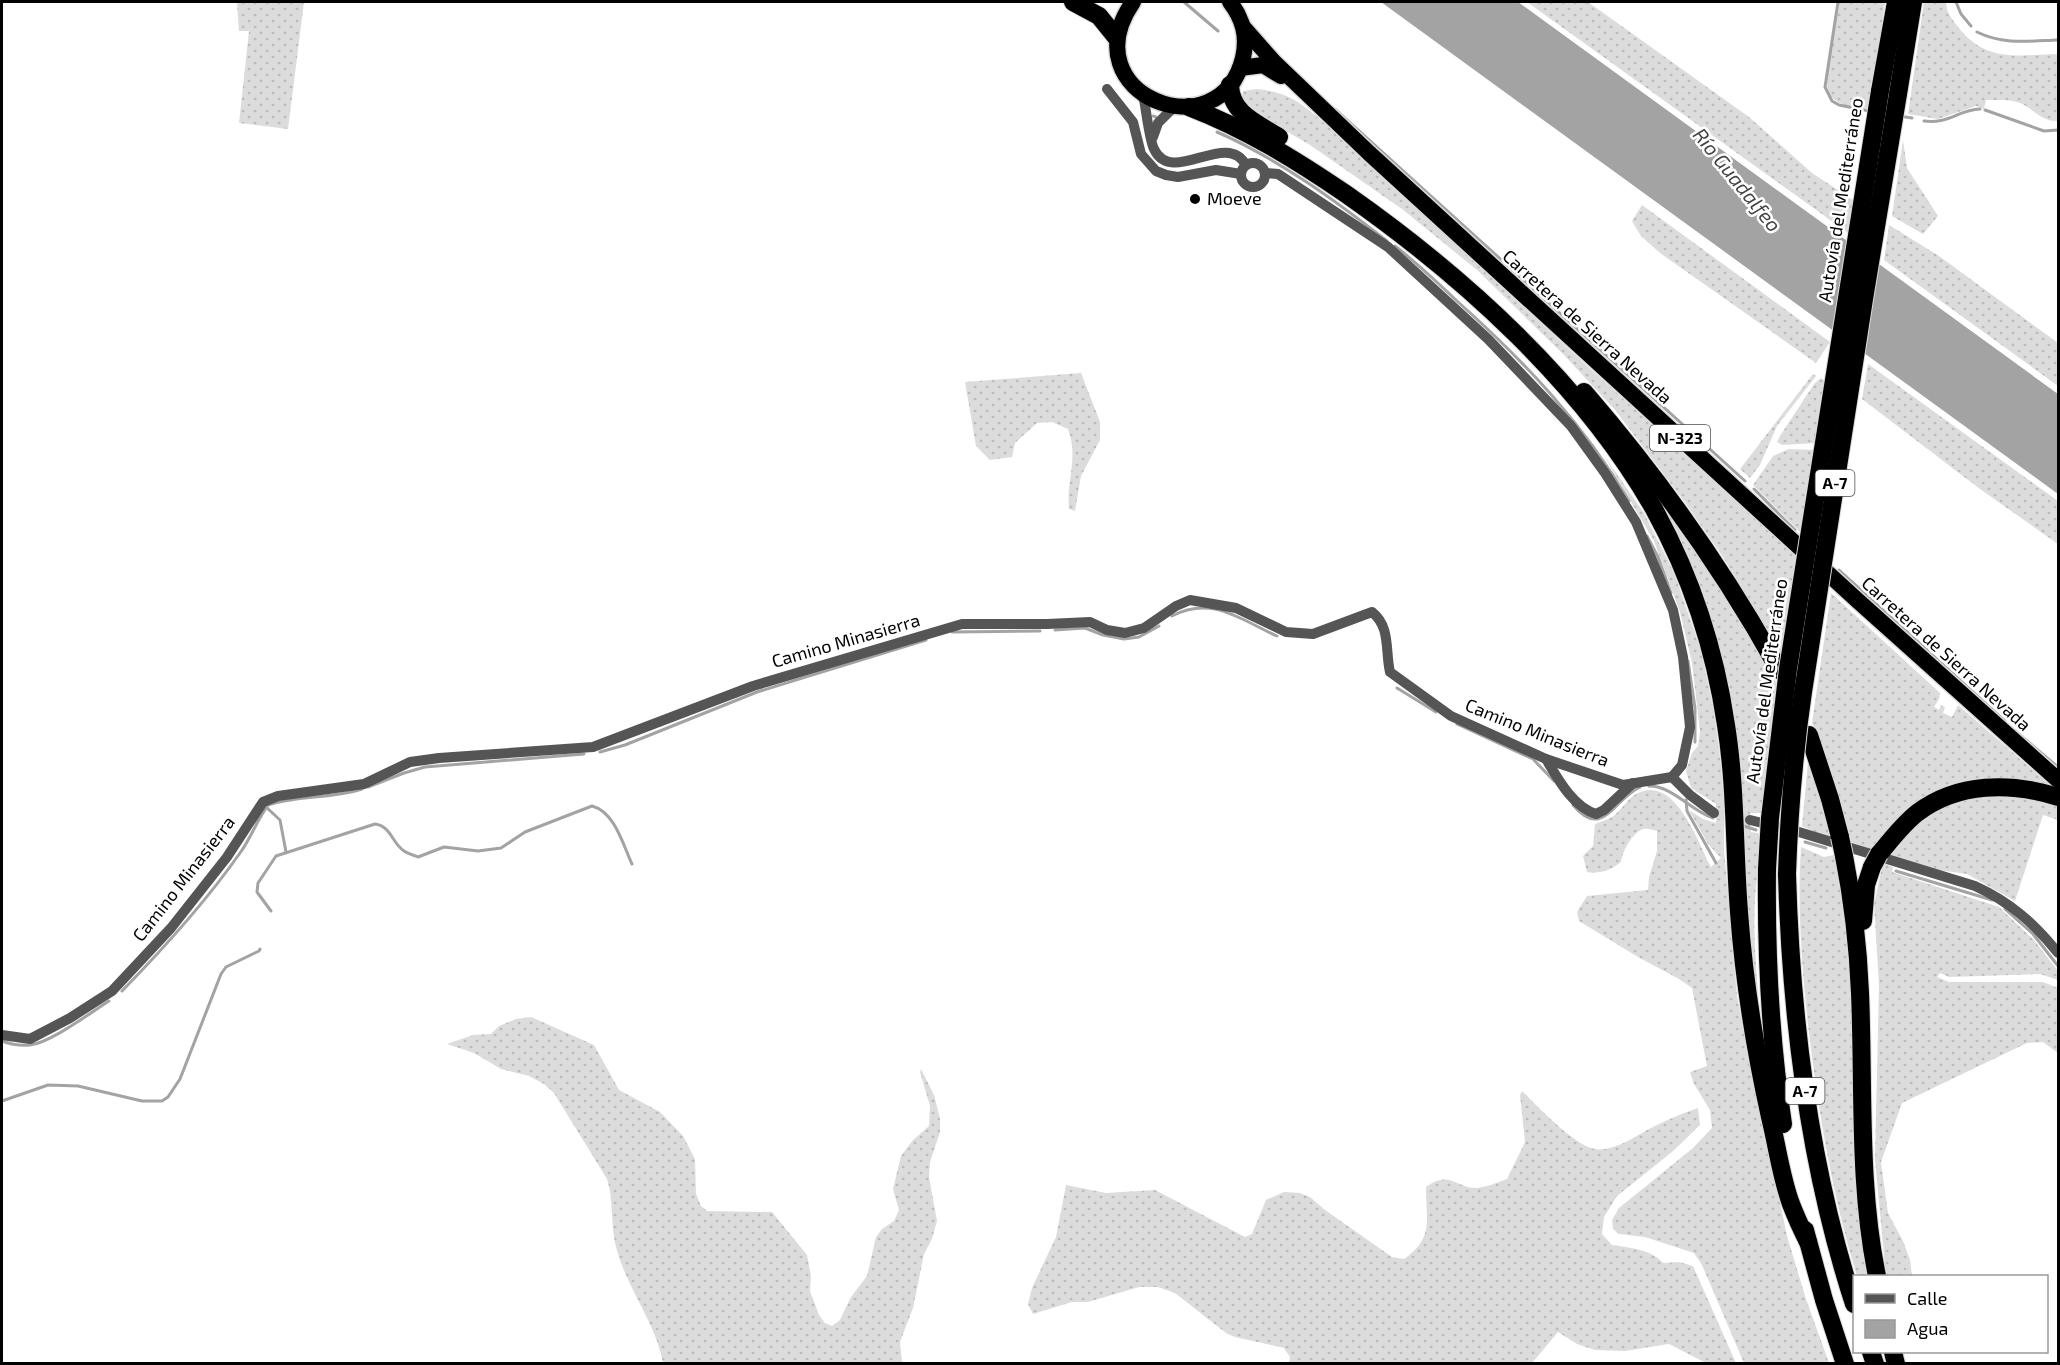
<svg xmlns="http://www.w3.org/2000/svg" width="2060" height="1365" font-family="'Exo 2',sans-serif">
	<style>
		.grass { fill: url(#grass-dots) }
		.water { fill: #a3a3a3 }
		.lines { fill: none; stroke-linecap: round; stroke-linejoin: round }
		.stream { stroke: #a3a3a3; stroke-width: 3 }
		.minor-tunnel { stroke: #d9d9d9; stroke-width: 10; stroke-dasharray: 10 5; stroke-linecap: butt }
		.trunk-casing { stroke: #dbdbdb; stroke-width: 19 }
		.motorway-casing { stroke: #dbdbdb; stroke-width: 20 }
		.minor { stroke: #555; stroke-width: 10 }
		.trunk { stroke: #000; stroke-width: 16 }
		.motorway { stroke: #000; stroke-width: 18 }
		.motorway-bridge-casing { stroke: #dbdbdb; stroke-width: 20; stroke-linecap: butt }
		.motorway-bridge { stroke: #000; stroke-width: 18 }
		.poi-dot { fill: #000; stroke: #fff; stroke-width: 2 }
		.labels { text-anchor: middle; stroke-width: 5; stroke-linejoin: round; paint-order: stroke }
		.shield { fill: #fff; stroke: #4c4c4c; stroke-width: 1.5 }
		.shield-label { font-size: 16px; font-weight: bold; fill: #000 }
		.poi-label { font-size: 18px; fill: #000; stroke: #fff; text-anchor: start }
		.street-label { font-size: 18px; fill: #000; stroke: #fff }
		.water-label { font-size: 20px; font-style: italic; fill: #444; stroke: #fff }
	</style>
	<defs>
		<pattern id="grass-dots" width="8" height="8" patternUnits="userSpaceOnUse" patternTransform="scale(1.5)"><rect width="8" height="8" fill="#dcdcdc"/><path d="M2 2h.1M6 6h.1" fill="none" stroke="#bbb" stroke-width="1.8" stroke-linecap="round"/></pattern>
	</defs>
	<rect width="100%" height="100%" fill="#fff"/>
	<!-- grass -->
	<g class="grass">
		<path d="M237,2H304L288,129L239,123L249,31H239Z"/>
		<path d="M1527,2H1588L1749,117L1812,173L1856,202L1851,235Z"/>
		<path d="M1839,2H1885L1871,109C1845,105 1825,107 1827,74Z"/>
		<path d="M1924,2H1946C1946,12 1952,19 1958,27C1986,63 2017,55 2058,54V121C2042,122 2034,109 2020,103C2010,99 1997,100 1986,100L1984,109L1976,106L1938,119L1908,114Z"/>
		<path d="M1257,89C1292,93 1301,104 1327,125L1587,366L1800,558L1783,661L1755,610L1723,557L1684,501L1615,410L1564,355L1477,270L1402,209L1310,145L1249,109L1241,100L1243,91Z"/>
		<path d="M1903,140L1907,168L1938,216L1923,234L1892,216Z"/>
		<path d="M1642,205L1830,342L1816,363L1660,253L1641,236L1632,221Z"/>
		<path d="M1889,225L1939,256L2058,343V386L1884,260Z"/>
		<path d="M1868,364L2058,501V544L1980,489L1862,399Z"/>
		<path d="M1081,373L1100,422V440L1081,476L1075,511L1069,509C1066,480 1079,458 1068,429L1052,422L1037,423L1015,443L1012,457L990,460L976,446L965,382Z"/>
		<path d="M1813,374L1816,376L1777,426L1760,465L1750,478L1740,469Z"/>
		<path d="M1821,378L1827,382L1817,443L1782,445L1777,442L1780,436L1814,384Z"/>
		<path d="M1789,449L1816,450L1803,535L1753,485L1773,456Z"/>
		<path d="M1603,454L1644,513L1675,575L1701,651L1714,712L1721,766L1724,803V849L1737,996L1755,1092L1764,1125L1787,1236L1806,1299L1829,1363H1744L1702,1265L1694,1253L1645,1237L1619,1234L1613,1229L1612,1220L1619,1208L1693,1148L1712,1128L1710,1110L1694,1084L1690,1072L1707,1066L1692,988L1679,979L1638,957L1579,921L1577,912L1587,896L1648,890L1649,877L1657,851V831C1653,830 1647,828 1643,829C1632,833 1622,852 1621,862C1611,870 1601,874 1587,872L1583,856L1593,846L1595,824C1600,822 1607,820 1612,817C1621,811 1627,799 1636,794C1675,773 1698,843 1711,867L1721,858L1708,844L1689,810L1703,819L1716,823V804L1691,788L1686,771L1692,753L1698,746L1700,731L1692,663L1680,612L1654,541Z"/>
		<path d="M1637,468L1696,547L1779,687L1763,813H1750L1751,832L1763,834C1762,851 1758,868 1756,885C1751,939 1759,994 1763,1048L1749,969L1734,724Z"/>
		<path d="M1831,593L1940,693L1939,699L1934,707L1939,710L1941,705L1945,707L1943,713L1952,717L1958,705L2052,787L1985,781L1873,851L1851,842L1831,770L1812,723Z"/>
		<path d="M1809,751L1836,842L1802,826Z"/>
		<path d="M1988,794L2046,800L2058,806V820L2043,815L2015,901L1967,874L1938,870L1886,856C1896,845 1906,830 1918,821C1939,806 1964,800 1988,794Z"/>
		<path d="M1801,847L1824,857L1834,855L1846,912L1852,991L1856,1178L1870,1276H1857C1832,1195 1818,1110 1808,1025C1802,966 1797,907 1801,847Z"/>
		<path d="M1883,863L1893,867L1892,872L1999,907L2034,940L2058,971V980L2040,974L1949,977L1940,973L1937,977L1949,982H2043L2058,988V1053L2043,1042L2027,1043L1902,1103L1881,1162L1888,1213L1903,1241L1910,1260L1912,1276H1886L1875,1160L1879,985L1874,904Z"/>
		<path d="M531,1017L594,1045L619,1090L660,1112L683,1136L695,1159L696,1194L701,1206L707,1211L772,1212L807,1255L811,1276L810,1291L819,1315L825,1323L832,1326L840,1320L851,1297L867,1276L876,1237L882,1229L894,1221L899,1210L893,1189L901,1156L913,1140L929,1126L930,1106L920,1072L921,1069L934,1095L940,1119V1132L930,1162L929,1177L937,1221L932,1239L924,1254L913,1308L900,1342L902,1363H663C656,1323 627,1289 616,1247C610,1224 614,1200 607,1179L554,1093L544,1084L529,1076L501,1069L474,1053L447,1044L473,1035L491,1034L499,1026L516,1019Z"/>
		<path d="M1522,1091C1539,1108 1566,1136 1586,1146C1608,1158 1636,1135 1655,1126C1669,1119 1683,1113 1698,1108L1700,1125L1672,1152L1617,1196L1604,1217L1602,1234L1612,1245C1630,1248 1651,1249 1663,1263L1679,1262L1693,1266L1736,1363H1706L1669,1344L1625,1351L1595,1350L1577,1344L1558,1332L1532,1363H1289L1290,1357L1284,1348L1235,1337L1226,1333L1175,1293L1158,1287H1139L1088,1302H1072L1033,1314L1028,1304L1032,1288L1056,1237L1066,1185L1106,1193L1155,1190L1245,1237L1252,1234L1266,1200L1284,1192L1300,1193L1310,1197L1325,1210L1392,1257L1404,1259C1434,1238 1426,1221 1426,1187C1449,1170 1455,1187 1475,1188C1485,1188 1498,1182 1507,1179L1525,1142L1520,1095Z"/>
	</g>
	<!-- water -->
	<path class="water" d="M1381,2H1518L2058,394V494Z"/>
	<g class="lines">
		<!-- stream -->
		<g class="stream">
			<path d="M1184,2L1218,31"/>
			<path d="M1838,2L1825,87L1832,101L1839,105L1869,111"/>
			<path d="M1956,2L1961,14L1971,26"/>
			<path d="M1977,32C2003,45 2030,41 2058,40"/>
			<path d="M1335,109L1745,481"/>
			<path d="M1985,110L2044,131L2058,130"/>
			<path d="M1153,116L1156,117"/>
			<path d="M1899,116L1912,118"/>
			<path d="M1924,121C1949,124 1958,110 1980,109"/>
			<path d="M1217,132C1277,158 1336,201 1387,241"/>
			<path d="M1395,246C1417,263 1437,282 1457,301C1523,360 1584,424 1629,501"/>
			<path d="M1754,489L1795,530"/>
			<path d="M1647,536L1658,557L1671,593"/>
			<path d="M1839,570L2005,721"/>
			<path d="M1172,616C1212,595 1241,620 1277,636"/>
			<path d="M1055,630L1085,628L1103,635L1124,639L1139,637L1159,626"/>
			<path d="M952,632L1040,631"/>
			<path d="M1688,661L1695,708V742"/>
			<path d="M1397,688L1436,712"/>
			<path d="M1457,724L1533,759L1554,781"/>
			<path d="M2014,730L2058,767"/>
			<path d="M600,752L625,745L757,692L926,640"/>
			<path d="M1649,786C1673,786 1691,811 1713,818"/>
			<path d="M368,787L404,773L425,767L584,754"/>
			<path d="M1686,800L1687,811L1716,863"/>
			<path d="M1573,805C1603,841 1614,798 1640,787"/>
			<path d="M266,807L280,820L286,852"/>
			<path d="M1741,825L1756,830"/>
			<path d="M1805,842L1826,848"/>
			<path d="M1896,871L1992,900"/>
			<path d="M2005,909L2033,934L2058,966"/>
			<path d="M271,911L257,892L258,883L276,856L375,824C391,826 392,843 404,851C408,854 414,855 418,857L444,847L478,851L501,848L525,832L592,806C615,812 623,845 632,864"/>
			<path d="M122,991C164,948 205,903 240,853C251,838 257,820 268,805C298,795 331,799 362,789"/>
			<path d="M2,1041C10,1044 20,1046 30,1045C50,1043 90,1013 109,1001"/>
			<path d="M2,1101L48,1085L78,1086L142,1101H162L168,1097L180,1079L221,974L226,967L259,951L260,949"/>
		</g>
		<!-- minor-tunnel -->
		<path class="minor-tunnel" d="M1714,813L1750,820"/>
		<!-- trunk casing -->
		<g class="trunk-casing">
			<g id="trunk">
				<path d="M1133,2C1069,95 1220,153 1243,58C1248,36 1243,19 1230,2"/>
				<path d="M1244,28L1274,62L1369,153L1857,600L2058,780"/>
				<path d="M1240,68L1263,65L1281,76"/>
			</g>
		</g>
		<!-- motorway casing -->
		<g class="motorway-casing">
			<g id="motorway">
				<path d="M1073,2L1099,16L1116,37"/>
				<path d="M1230,85C1231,114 1257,123 1279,137"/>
				<path d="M1880,91L1896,2"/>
				<path d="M1898,94L1913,2"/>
				<path d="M1189,107C1246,129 1296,160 1346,194C1463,276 1583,384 1654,509C1691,576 1715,650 1726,725C1736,787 1734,849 1739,912C1744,981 1755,1049 1770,1117C1777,1145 1781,1177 1791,1204C1796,1217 1802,1230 1808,1242"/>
				<path d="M1584,392C1660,480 1723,568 1779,670"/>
				<path d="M1809,735L1830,799L1840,837"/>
				<path d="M1879,854C1891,840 1902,825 1917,813C1958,782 2011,782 2058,797"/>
				<path d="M1844,856C1853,901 1858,946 1860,993C1864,1087 1858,1184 1877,1276"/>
				<path d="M1767,869C1766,955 1770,1039 1783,1124"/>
				<path d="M1787,874C1791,1019 1809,1166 1854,1304"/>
				<path d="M1863,921L1866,885L1872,867"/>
				<path d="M1805,1230L1824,1300L1845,1364"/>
				<path d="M1871,1352L1875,1364"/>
				<path d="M1893,1352L1896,1364"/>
			</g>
		</g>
		<!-- minor -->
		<g class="minor">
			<path d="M1107,89L1133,122L1141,154L1156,171L1166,175L1178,177L1216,170L1241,174"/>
			<path d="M1143,94C1146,108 1149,139 1154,149C1172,187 1226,129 1246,165"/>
			<path d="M1153,137L1158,123L1174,107"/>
			<circle cx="1253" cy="175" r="12"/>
			<path d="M1265,173L1278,174L1388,247L1488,339L1571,426L1605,473L1636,522L1673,610L1683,657L1690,727L1682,765L1672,777"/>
			<path d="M1546,759C1558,779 1573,807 1596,814L1604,810L1633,783"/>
			<path d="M1672,777L1690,795L1714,813"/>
			<path d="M1750,820L1799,832L1975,886C2010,902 2034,923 2058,953"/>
			<path d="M2,1035L30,1039L70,1018L112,991L171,928L227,857L263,802L278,796L364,784L410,762L439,758L593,747L753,686L962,624H1047L1090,622L1107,630L1125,633L1144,628L1176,606L1190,600L1236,608L1286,632L1313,634L1372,612C1391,627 1385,651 1390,672L1451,716L1546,759L1623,785L1672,777"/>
		</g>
		<!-- trunk -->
		<use href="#trunk" class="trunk"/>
		<!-- motorway -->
		<use href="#motorway" class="motorway"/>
		<!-- motorway-bridge casing -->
		<g class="motorway-bridge-casing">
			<g id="motorway-bridge">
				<path d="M1840,837L1844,856"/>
				<path d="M1872,867L1879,854"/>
				<path d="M1767,869L1770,818L1788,669L1880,91"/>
				<path d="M1787,874C1789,813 1794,753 1803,692L1864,299L1898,94"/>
			</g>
		</g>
		<!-- motorway-bridge -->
		<use href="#motorway-bridge" class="motorway-bridge"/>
	</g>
	<!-- markers -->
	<circle class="poi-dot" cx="1195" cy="199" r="6"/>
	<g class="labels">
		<!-- shield labels -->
		<g class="shield">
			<rect x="1650" y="425" width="60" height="26" rx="4.5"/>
			<rect x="1815.5" y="470" width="39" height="26" rx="4.5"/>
			<rect x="1785.5" y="1078" width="39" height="26" rx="4.5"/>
		</g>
		<g class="shield-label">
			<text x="1680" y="444">N-323</text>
			<text x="1835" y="489">A-7</text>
			<text x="1805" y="1097">A-7</text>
		</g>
		<!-- poi labels -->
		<g class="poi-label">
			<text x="1207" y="205">Moeve</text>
		</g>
		<!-- street labels -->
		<g class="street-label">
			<text transform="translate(1841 200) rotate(-81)" y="6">Autovía del Mediterráneo</text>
			<text transform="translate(1587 327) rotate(42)" y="6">Carretera de Sierra Nevada</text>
			<text transform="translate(846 641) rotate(-16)" y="6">Camino Minasierra</text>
			<text transform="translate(1946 654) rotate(42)" y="6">Carretera de Sierra Nevada</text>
			<text transform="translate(1767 681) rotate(-82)" y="6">Autovía del Mediterráneo</text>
			<text transform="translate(1537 733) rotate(22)" y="6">Camino Minasierra</text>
			<text transform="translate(184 879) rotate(-52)" y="6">Camino Minasierra</text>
		</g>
		<!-- water labels -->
		<g class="water-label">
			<text transform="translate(1737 180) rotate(51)" y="7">Río Guadalfeo</text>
		</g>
	</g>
	<!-- border -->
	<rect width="2060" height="1365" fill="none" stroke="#000000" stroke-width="6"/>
	<!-- legend -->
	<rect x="1853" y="1275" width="195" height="78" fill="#ffffff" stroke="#999999" stroke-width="1.5"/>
	<rect x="1865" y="1294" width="30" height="9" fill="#555555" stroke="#999999" stroke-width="1.5"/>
	<text x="1907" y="1305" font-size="18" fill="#000000">Calle</text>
	<rect x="1865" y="1320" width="30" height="18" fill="#a3a3a3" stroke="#999999" stroke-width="1.5"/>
	<text x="1907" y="1335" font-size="18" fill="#000000">Agua</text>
</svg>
